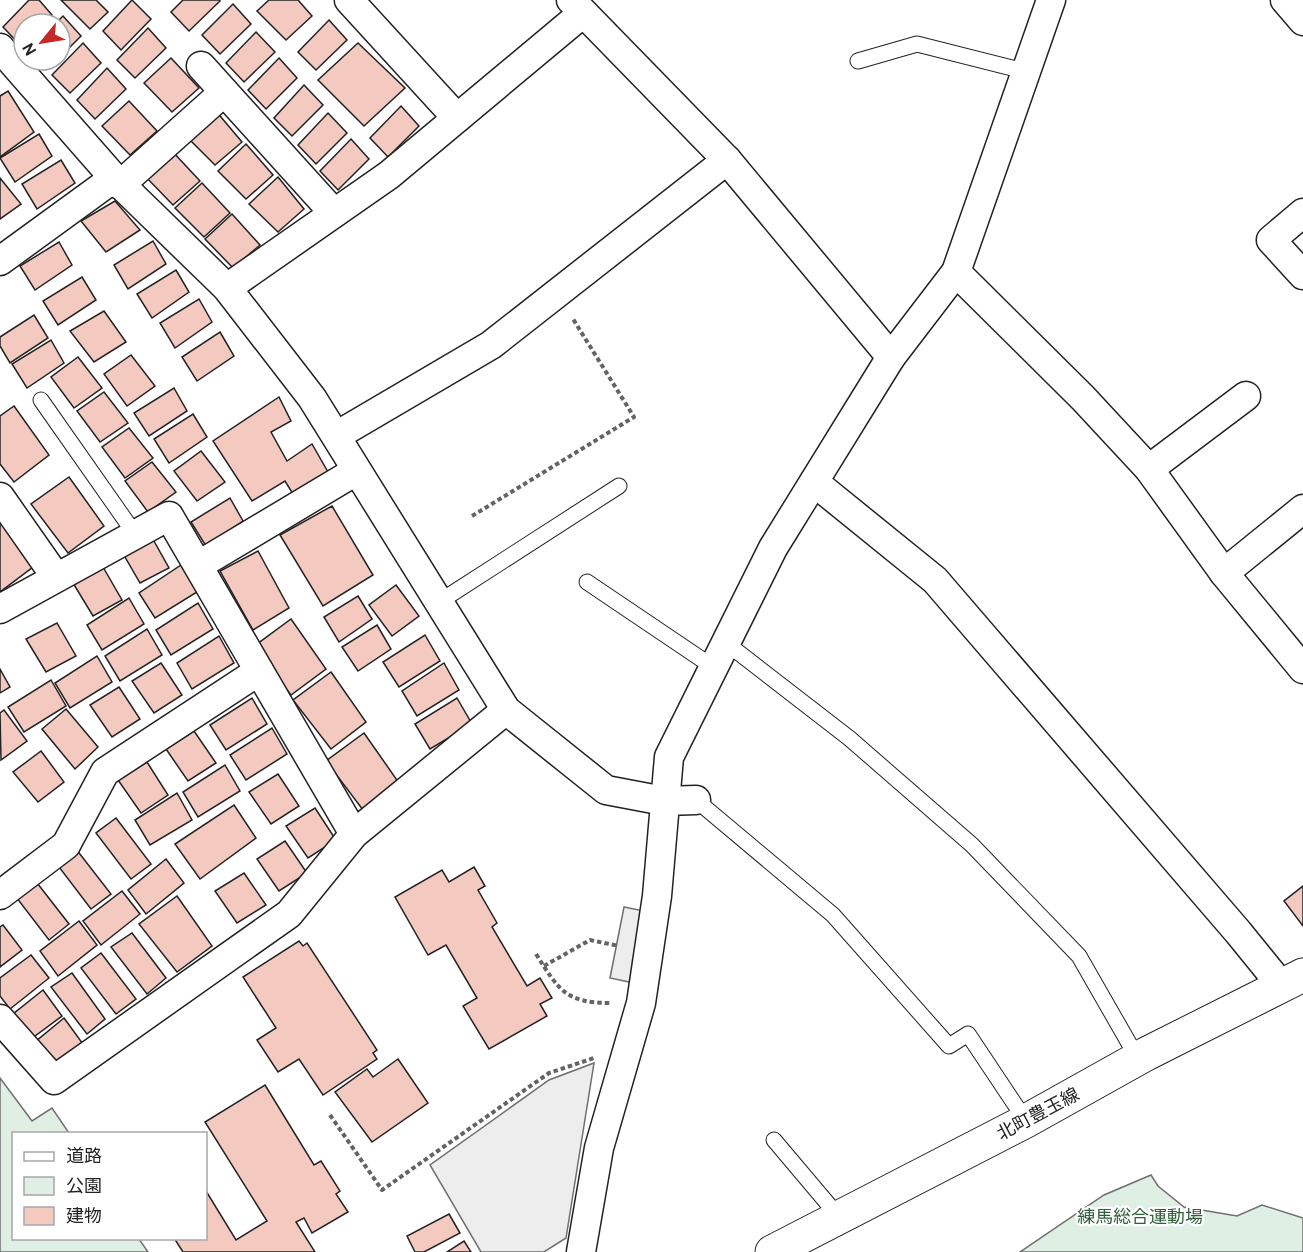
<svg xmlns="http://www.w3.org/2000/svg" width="1303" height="1252" font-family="Overpass,'Noto Sans JP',sans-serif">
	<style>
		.green { fill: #e0efe3; stroke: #6f6f6f; stroke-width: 1.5 }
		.parking { fill: #ededed; stroke: #6f6f6f; stroke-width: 1.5 }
		.building { fill: #f3c9c0; stroke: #222; stroke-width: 1.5 }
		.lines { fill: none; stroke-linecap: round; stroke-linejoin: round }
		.lane-casing { stroke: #222; stroke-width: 17 }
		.street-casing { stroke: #222; stroke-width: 31 }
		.secondary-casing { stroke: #222; stroke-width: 35 }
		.path { stroke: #646464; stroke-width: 4; stroke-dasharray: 4.5 3; stroke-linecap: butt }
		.lane { stroke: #fff; stroke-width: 15 }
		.street { stroke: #fff; stroke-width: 28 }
		.secondary { stroke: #fff; stroke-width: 33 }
		.labels { text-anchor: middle; stroke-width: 4.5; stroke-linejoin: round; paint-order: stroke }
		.street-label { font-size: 18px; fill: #222; stroke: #fff }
		.park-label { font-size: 18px; fill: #2f5e38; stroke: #fff }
	</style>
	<rect width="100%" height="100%" fill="#fff"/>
	<!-- green -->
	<g class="green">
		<path d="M0,1078L32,1121L52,1108L69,1133L14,1134V1238L139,1239L148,1252H0Z"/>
		<path d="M1151,1175L1158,1186L1184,1207L1237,1216L1262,1205L1303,1218V1252H1020L1104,1195Z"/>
	</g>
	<!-- parking -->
	<g class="parking">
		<path d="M624,907L644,911L634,983L610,978Z"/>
		<path d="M594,1063L566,1238L544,1252H481L430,1165L549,1080Z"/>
	</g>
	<!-- building -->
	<g class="building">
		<path d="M29,0H39L52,15L43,24H24V43L21,46L3,27Z"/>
		<path d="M61,0H96L108,12L90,29Z"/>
		<path d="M132,0L151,19L121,50L103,31Z"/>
		<path d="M183,0H220V1L189,31L171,12Z"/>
		<path d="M269,0H298L312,16L286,40L257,11Z"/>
		<path d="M233,4L251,24L220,54L202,35Z"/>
		<path d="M63,16L81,36L60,57V24H55Z"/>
		<path d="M329,20L347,40L316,70L298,52Z"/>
		<path d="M148,28L166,48L135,78L117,60Z"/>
		<path d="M256,32L275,52L244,82L226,63Z"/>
		<path d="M83,43L101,63L70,93L52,75Z"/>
		<path d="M358,43L405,88L364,126L318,80Z"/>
		<path d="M171,58L199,88L172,112L144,83Z"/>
		<path d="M279,58L297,78L266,109L248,90Z"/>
		<path d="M107,68L126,89L95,119L77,100Z"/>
		<path d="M304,85L323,105L292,136L274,118Z"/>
		<path d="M8,91L34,132L0,157V96Z"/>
		<path d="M129,101L157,131L130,155L102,126Z"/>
		<path d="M401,106L419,126L388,157L370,138Z"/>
		<path d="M215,110L242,142L215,165L187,137Z"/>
		<path d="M328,113L347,133L316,164L298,145Z"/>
		<path d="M39,134L52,156L15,182L0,158Z"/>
		<path d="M351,139L369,159L338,190L320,171Z"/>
		<path d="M246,144L273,175L246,199L218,171Z"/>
		<path d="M172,151L200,181L173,205L145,176Z"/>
		<path d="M61,160L75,183L37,209L22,184Z"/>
		<path d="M278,177L304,209L278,232L249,204Z"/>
		<path d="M0,178L21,204L0,219Z"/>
		<path d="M202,183L230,213L204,237L175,208Z"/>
		<path d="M115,201L140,230L106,252L81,221Z"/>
		<path d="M232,214L260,245L233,268L205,239Z"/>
		<path d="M153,241L166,264L128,289L114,265Z"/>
		<path d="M59,242L72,265L35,290L20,266Z"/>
		<path d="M176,270L189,292L152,318L137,294Z"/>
		<path d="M82,277L96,300L58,325L43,301Z"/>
		<path d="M199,299L212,322L175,348L160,323Z"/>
		<path d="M104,311L126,342L94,362L70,331Z"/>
		<path d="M34,315L48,338L10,363L0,346V337Z"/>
		<path d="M220,332L234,356L197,381L182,357Z"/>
		<path d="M51,340L64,363L27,388L12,364Z"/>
		<path d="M131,355L155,386L127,406L104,374Z"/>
		<path d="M78,357L102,388L74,408L51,377Z"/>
		<path d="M174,388L187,411L149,436L134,413Z"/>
		<path d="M104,392L128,423L100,442L77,411Z"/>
		<path d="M279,397L291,421L271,432L287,461L312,444L328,472L293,494L285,481L252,501L213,441Z"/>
		<path d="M14,406L49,455L14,482L0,464V416Z"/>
		<path d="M193,414L207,437L169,463L154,439Z"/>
		<path d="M129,428L153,458L125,478L102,447Z"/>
		<path d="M201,451L225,482L197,501L174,471Z"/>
		<path d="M152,462L176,492L148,512L125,481Z"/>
		<path d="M69,477L104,526L68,553L31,504Z"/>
		<path d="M230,498L243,521L206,546L191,522Z"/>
		<path d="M332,506L373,575L323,606L280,535Z"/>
		<path d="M0,520L33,567L0,592Z"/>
		<path d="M150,534L169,568L140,583L121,550Z"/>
		<path d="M258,551L289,608L253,630L220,571Z"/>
		<path d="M181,565L197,592L155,618L139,593Z"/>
		<path d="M103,567L122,600L93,616L73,583Z"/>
		<path d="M396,585L419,616L392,636L369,605Z"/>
		<path d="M358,596L372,619L339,642L324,617Z"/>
		<path d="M129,598L144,624L102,650L87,625Z"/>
		<path d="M198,603L213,629L171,655L156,630Z"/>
		<path d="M291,619L326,669L291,695L253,647Z"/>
		<path d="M57,623L76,656L46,672L26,639Z"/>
		<path d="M377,625L391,649L358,671L342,647Z"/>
		<path d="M147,629L162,655L120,681L105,656Z"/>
		<path d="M425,635L440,661L399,687L383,662Z"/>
		<path d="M219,636L234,663L192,689L177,663Z"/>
		<path d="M97,656L112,682L70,708L55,683Z"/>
		<path d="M161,663L182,695L154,713L132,681Z"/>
		<path d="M444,663L459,690L417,716L402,691Z"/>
		<path d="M0,669L10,687L0,693Z"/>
		<path d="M331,672L366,722L331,749L293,700Z"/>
		<path d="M51,680L66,706L24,732L8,707Z"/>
		<path d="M119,687L140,719L112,737L90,705Z"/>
		<path d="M252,698L267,724L226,750L210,725Z"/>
		<path d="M457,698L472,724L430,749L415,724Z"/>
		<path d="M66,709L98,747L75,769L42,729Z"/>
		<path d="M4,710L27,741L1,760L0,713Z"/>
		<path d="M272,728L287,754L246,780L230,755Z"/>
		<path d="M194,731L216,763L188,781L166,749Z"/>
		<path d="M364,733L399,783L363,810L326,761Z"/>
		<path d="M41,751L64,782L38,802L13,772Z"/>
		<path d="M147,762L168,795L141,813L118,780Z"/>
		<path d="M225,765L240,791L198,817L183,792Z"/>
		<path d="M278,774L299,806L271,824L249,792Z"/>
		<path d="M177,793L192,820L150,845L135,820Z"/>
		<path d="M234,805L256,838L200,879L175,844Z"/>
		<path d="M315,808L336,840L308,858L286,826Z"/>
		<path d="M116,818L151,864L131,879L96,833Z"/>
		<path d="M285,841L307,873L279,891L257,859Z"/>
		<path d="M76,849L111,894L91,909L56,863Z"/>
		<path d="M166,859L184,883L146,914L128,890Z"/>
		<path d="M474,867L485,886L478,890L497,923L492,927L527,986L540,978L552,998L540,1004L547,1016L489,1049L463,1006L477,998L446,945L428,955L395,897L442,870L449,882Z"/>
		<path d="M244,873L266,905L237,923L215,891Z"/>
		<path d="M34,879L69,924L49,940L13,893Z"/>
		<path d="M1303,886V926L1284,901Z"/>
		<path d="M122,891L140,914L101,945L83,921Z"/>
		<path d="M177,896L212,946L177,972L139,924Z"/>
		<path d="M79,921L97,945L58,976L40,951Z"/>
		<path d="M3,925L22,950L0,967V927Z"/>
		<path d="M132,933L166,978L147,994L111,947Z"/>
		<path d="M299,941L303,946L307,943L377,1050L373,1053L377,1059L323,1095L299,1059L278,1072L257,1040L276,1028L243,977Z"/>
		<path d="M101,953L136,999L116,1014L81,968Z"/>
		<path d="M31,955L49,978L10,1009L0,996V978Z"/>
		<path d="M72,973L105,1019L87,1034L51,987Z"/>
		<path d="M43,990L62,1016L31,1039L13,1014Z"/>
		<path d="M64,1018L83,1044L52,1067L35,1042Z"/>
		<path d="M398,1059L428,1103L372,1142L335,1092L367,1069L373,1077Z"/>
		<path d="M265,1085L314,1165L321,1161L340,1191L336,1194L348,1212L312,1233L304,1218L296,1222L315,1252H183L174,1238H206V1191L236,1240L267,1221L205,1122Z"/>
		<path d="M449,1214L460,1233L424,1252H415L407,1236Z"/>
		<path d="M464,1241L471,1252H447Z"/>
	</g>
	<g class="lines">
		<!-- lane casing -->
		<g class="lane-casing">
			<g id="lane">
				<path d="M858,61L917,44L1028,72"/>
				<path d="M41,400L135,534"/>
				<path d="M587,582L713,667"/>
				<path d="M439,602L619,486"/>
				<path d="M725,642L849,738L972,845L1079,956L1138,1059"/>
				<path d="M696,800L833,915L949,1046L968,1034L1026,1121"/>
				<path d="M774,1140L839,1217"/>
			</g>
		</g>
		<!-- street casing -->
		<g class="street-casing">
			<g id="street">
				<path d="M349,0L457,118"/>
				<path d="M571,0L727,160L891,357"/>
				<path d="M1285,0L1303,21"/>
				<path d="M0,48L114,178L227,288L312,398L506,710L606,790L664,801L696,800"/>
				<path d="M201,66L334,213"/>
				<path d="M120,185L224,92"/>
				<path d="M1303,213L1271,240L1303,275"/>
				<path d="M0,261L114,178"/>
				<path d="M956,272L1083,398L1149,469L1224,573L1303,669"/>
				<path d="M227,288L389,175L583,13"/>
				<path d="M336,436L491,345L727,160"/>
				<path d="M1149,469L1246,396"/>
				<path d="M814,482L935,580L1238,932L1281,985"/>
				<path d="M0,497L56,577"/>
				<path d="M199,565L356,471"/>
				<path d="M1224,573L1303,509"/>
				<path d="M0,609L169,516L354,834"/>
				<path d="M0,895L66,845L105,772L259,671"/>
				<path d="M0,1019L54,1080L289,914L354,834L506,710"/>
				<path d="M581,1252L599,1148L641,1003L657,896L669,757L773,548L891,357L956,272L1051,0"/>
			</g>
		</g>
		<!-- secondary casing -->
		<g class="secondary-casing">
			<path id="secondary" d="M772,1252L1026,1121L1146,1054L1303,975"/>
		</g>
		<!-- path -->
		<g class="path">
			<path d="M472,516L634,417L573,319"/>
			<path d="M536,954C559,990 565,1003 611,1003"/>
			<path d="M544,966L590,940L619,946"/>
			<path d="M330,1115L382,1190L549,1073L594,1058"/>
		</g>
		<!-- lane -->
		<use href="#lane" class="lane"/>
		<!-- street -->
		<use href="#street" class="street"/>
		<!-- secondary -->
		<use href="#secondary" class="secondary"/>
	</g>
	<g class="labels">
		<!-- street labels -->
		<g class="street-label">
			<text transform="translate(1038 1114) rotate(-28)" y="6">北町豊玉線</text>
		</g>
		<!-- park labels -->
		<g class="park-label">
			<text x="1140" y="1223">練馬総合運動場</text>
		</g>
	</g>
	<!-- legend -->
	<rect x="12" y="1132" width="195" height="108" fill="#ffffff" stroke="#a7a7a7" stroke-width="1.5"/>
	<rect x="24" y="1152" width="30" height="9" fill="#ffffff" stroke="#a7a7a7" stroke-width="1.5"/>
	<text x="66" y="1162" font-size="18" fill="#222222">道路</text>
	<rect x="24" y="1177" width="30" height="18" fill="#e0efe3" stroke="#a7a7a7" stroke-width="1.5"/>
	<text x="66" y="1192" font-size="18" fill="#222222">公園</text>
	<rect x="24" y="1207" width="30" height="18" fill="#f3c9c0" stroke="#a7a7a7" stroke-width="1.5"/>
	<text x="66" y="1222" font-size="18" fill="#222222">建物</text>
	<!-- north arrow -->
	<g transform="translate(42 42) rotate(240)"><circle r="28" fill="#ffffff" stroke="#a7a7a7" stroke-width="1.5"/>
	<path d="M0-4.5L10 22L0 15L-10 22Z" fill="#c62828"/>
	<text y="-9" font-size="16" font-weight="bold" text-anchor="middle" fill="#222222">N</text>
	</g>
</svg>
